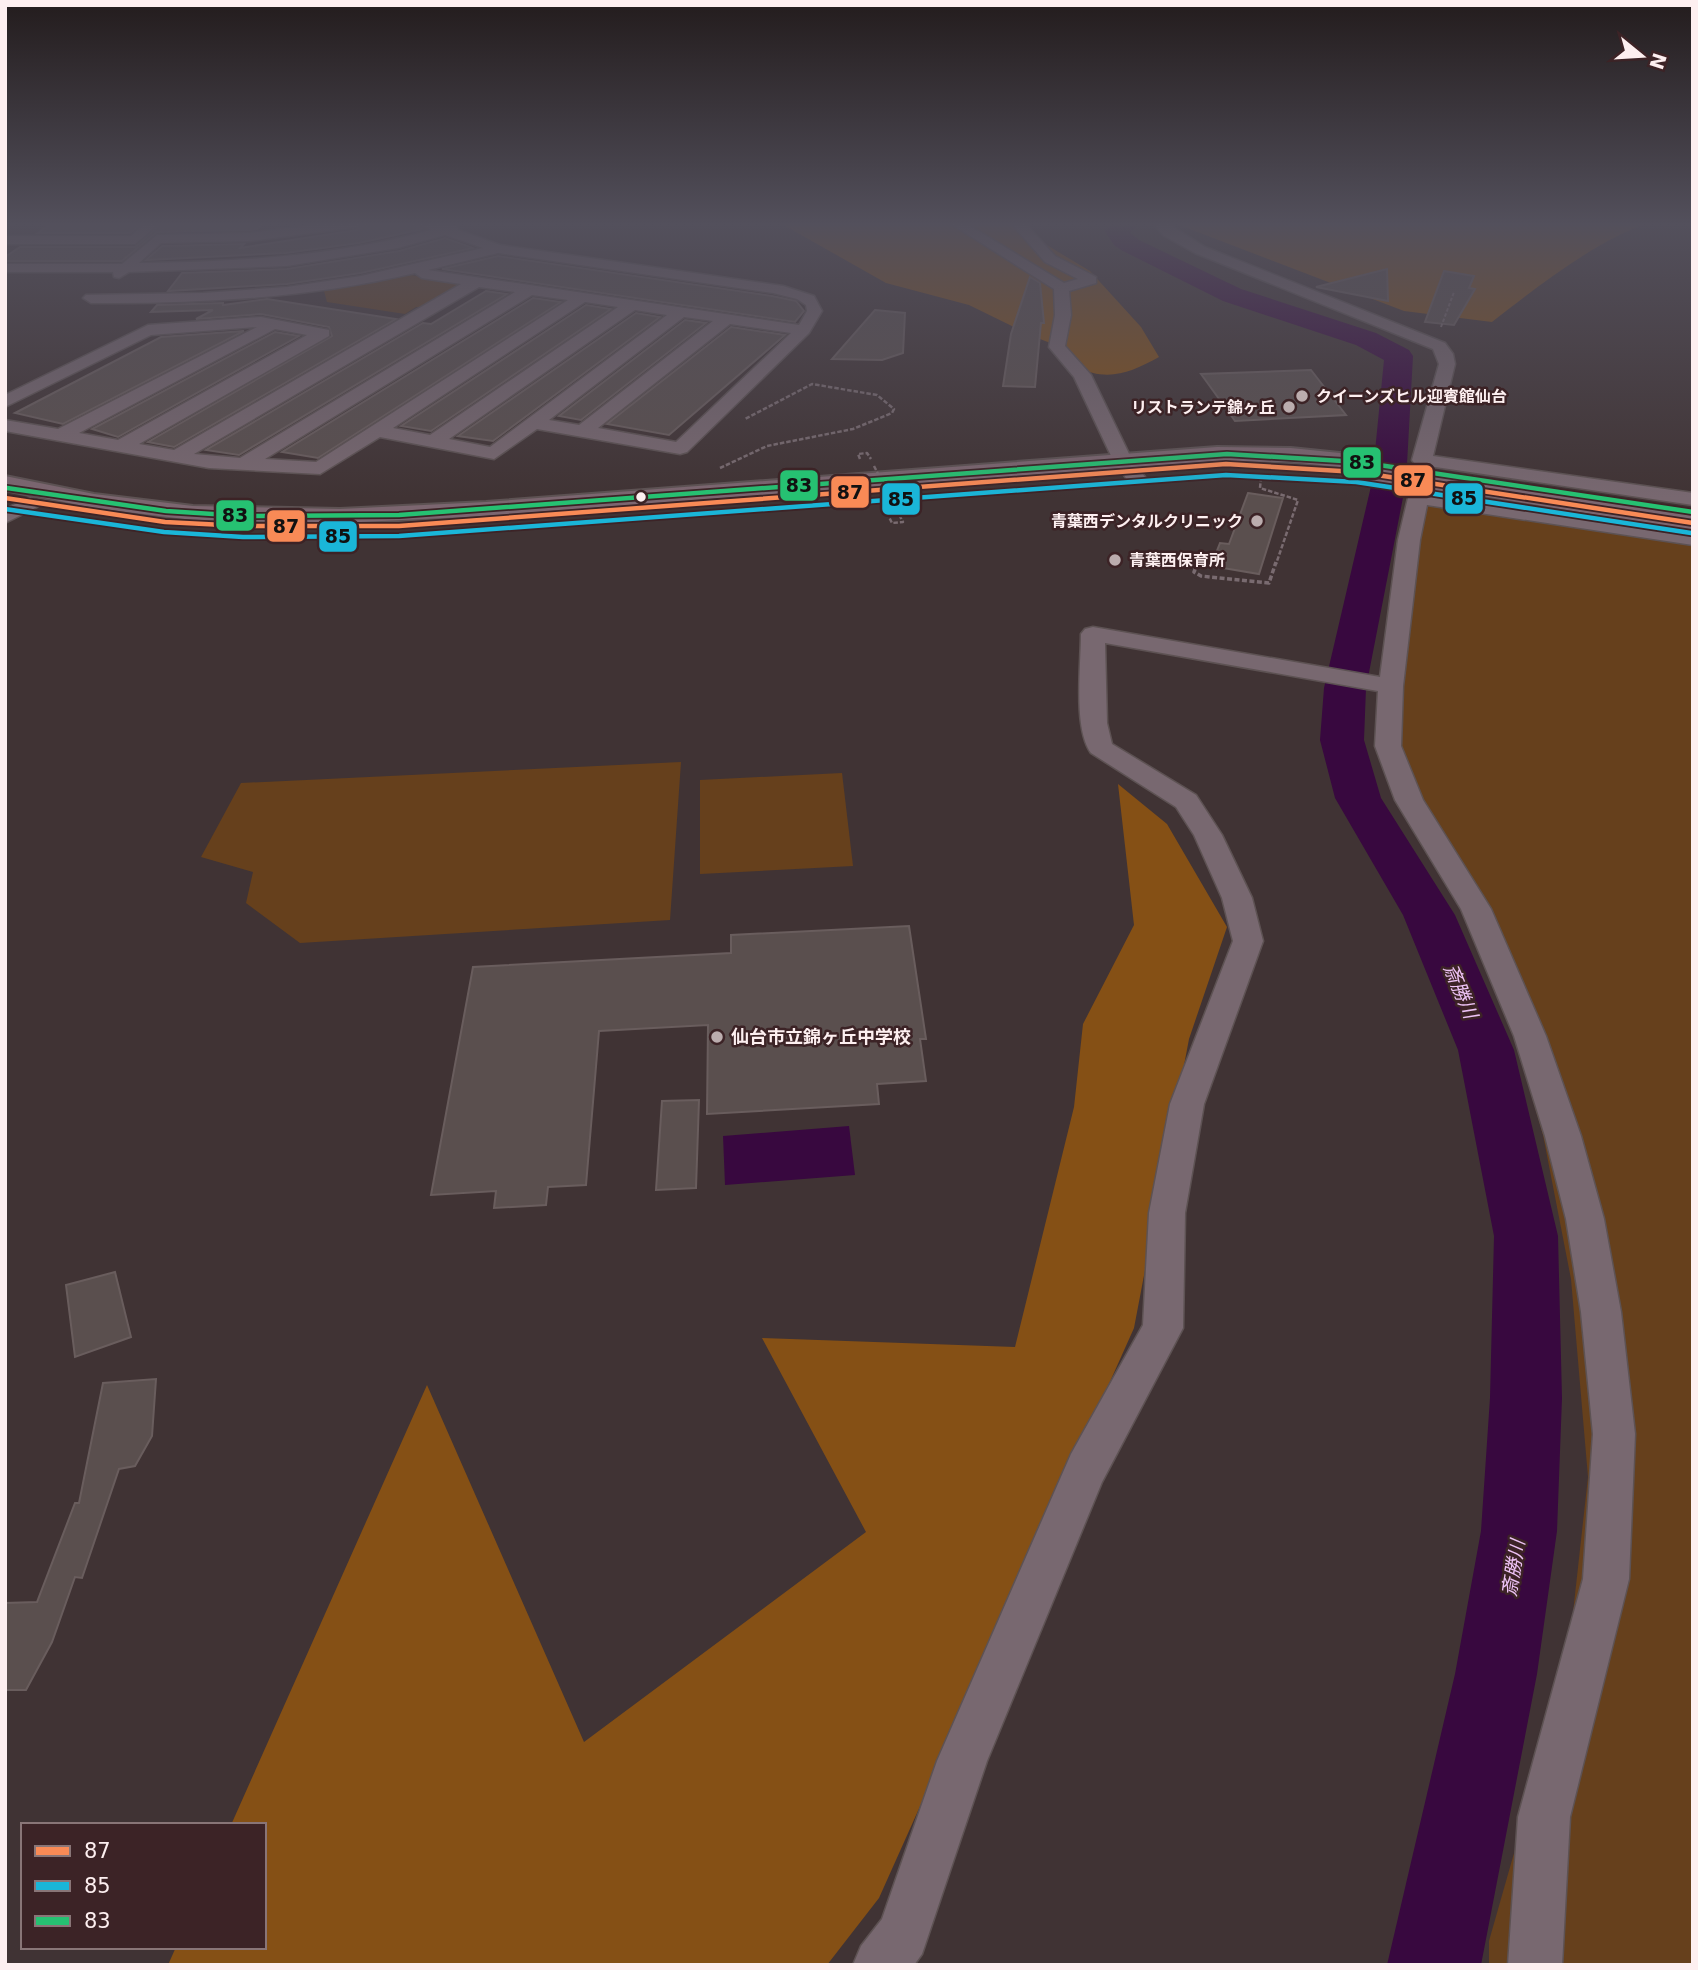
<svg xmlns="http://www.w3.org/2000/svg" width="1698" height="1970" font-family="'DejaVu Sans','Noto Sans JP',sans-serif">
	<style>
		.green { fill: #66401c }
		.forest { fill: #855015 }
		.water { fill: #38083f }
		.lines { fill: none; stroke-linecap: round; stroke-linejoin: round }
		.river { fill: #38083f; fill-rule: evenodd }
		.building { fill: #5a4f4e; stroke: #695d5d; stroke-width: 2 }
		.minor-casing { stroke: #5d5253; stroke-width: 3 }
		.major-casing { stroke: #5d5253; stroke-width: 4 }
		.path-far2 { stroke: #796b70; stroke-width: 2; stroke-dasharray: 3.5 2; stroke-linecap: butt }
		.path-far1 { stroke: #796b70; stroke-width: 2.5; stroke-dasharray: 4.5 2; stroke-linecap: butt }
		.path { stroke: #796b70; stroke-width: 3.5; stroke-dasharray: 5 2.5; stroke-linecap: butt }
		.minor { fill: #786870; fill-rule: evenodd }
		.major { fill: #7c6670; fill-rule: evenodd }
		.major-bridge-casing { stroke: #5d5253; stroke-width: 25; stroke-linecap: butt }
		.path-bridge { stroke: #796b70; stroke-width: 2.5; stroke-dasharray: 4.5 2; stroke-linecap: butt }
		.major-bridge { stroke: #7c6670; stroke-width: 24 }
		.bus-1-casing { stroke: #3c2326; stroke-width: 8 }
		.bus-2-casing { stroke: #3c2326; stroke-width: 8 }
		.bus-3-casing { stroke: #3c2326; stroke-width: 8 }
		.bus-1 { stroke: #f98a56; stroke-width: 4.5 }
		.bus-2 { stroke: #1ab6d8; stroke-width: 4.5 }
		.bus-3 { stroke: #26c172; stroke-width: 4.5 }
		.poi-dot { fill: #bbadae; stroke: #3c2326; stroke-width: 2.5 }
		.bus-dot { fill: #fdeff0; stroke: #3c2326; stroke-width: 2.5 }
		.labels { text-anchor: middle; stroke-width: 5; stroke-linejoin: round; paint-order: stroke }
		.far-poi-label { font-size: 16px; font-weight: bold; fill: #fdeff0; stroke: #3c2326; text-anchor: start }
		.poi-label { font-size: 18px; font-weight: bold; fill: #fdeff0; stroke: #3c2326; text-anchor: start }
		.water-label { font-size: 19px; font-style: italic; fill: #eec3f6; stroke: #3c2326 }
		.line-badge { stroke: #3c2326; stroke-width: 2.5 }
		.pale-badge-label { font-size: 19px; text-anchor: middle; font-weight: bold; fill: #111 }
	</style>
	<rect width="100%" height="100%" fill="#403334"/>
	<!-- green -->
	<g class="green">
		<path d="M411,275L463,284L427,308L416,307L405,314L327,302L324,291L332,287Z"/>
		<path d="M1418,498L1693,539V1965H1489V1941L1567,1667L1588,1477L1571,1279L1543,1135L1506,1009L1462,911L1403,810L1385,653Z"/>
		<path d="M681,762L670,920L300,943L246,903L253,872L201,857L241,783Z"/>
		<path d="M842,773L853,866L700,874V780Z"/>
	</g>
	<!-- forest -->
	<g class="forest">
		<path d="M780,223H1010L1090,271L1141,327L1159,357C1130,373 1108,382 1076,367L1069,350L1032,336L969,305L886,283Z"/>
		<path d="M1174,223H1647C1593,243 1538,286 1492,322L1404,311Z"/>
		<path d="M1118,784L1167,824L1227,927L1189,1039L1134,1328L879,1898L827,1965H168L176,1947H264V1825H231L427,1385L584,1742L866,1532L762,1338L1015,1347L1074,1107L1083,1024L1134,925Z"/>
	</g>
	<!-- water -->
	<path class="water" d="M849,1126L855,1175L725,1185L723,1136Z"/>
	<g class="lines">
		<!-- river -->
		<path class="river" d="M1113,223H1139L1130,233L1139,240L1241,289L1376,333L1409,350L1413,356L1406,482L1366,688L1364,740L1381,798L1455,915L1514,1050L1558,1236L1562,1398L1557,1531L1537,1674L1481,1965H1387L1455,1674L1481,1531L1490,1398L1494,1236L1458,1050L1403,915L1335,798L1320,740L1324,688L1372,482L1384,360L1356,345L1223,301L1121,250L1114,245L1105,231Z"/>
	</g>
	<!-- building -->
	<g class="building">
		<path d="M52,223H142L130,233H38Z"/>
		<path d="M162,223H263L257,229L250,230L157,232L122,261H5V257L20,247H135Z"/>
		<path d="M366,223H412L423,229L359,243L286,253L146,260L162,246L244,244L240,248L357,230Z"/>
		<path d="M445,238L473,248L361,273L287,284L168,291L182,273L287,269L399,251Z"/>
		<path d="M498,256L772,296L796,301L804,311L795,322L442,269Z"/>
		<path d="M1387,269L1388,301L1316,287Z"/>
		<path d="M1444,271L1474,276L1469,288L1475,289L1454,325L1425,322Z"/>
		<path d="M1030,277L1040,283L1044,323H1041L1035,387L1003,386L1011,334Z"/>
		<path d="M486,291L507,294L239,455L206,450L423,323L431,324Z"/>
		<path d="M533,298L561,302L318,458L282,452Z"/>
		<path d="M267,299L396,319L174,447L148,442L332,336L329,327L261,314L196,319L213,310L151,312L157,305L223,303V305Z"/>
		<path d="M586,305L611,309L431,431L401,426Z"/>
		<path d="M875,310L905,313L903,353L882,360L832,359Z"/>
		<path d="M636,313L660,317L493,441L458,436Z"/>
		<path d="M685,320L706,323L581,420L559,416Z"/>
		<path d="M731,327L785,335L669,435L607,424Z"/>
		<path d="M244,331L63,424L15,413L161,337Z"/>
		<path d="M275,332L299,336L118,437L92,429Z"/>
		<path d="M1311,370L1346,415L1235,421L1201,374Z"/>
		<path d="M1248,493L1283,498L1259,574L1211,566L1220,543L1229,544Z"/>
		<path d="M909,926L926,1039H920L926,1081L877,1084L879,1104L707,1114L708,1025L599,1031L586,1185L548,1187L546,1205L494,1208L496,1191L431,1195L473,967L731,953V935Z"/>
		<path d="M699,1100L696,1188L656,1190L662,1101Z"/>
		<path d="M115,1272L131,1337L75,1357L66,1285Z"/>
		<path d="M156,1379L152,1436L135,1466L119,1469L82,1578L75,1577L52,1642L26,1690H5V1603L37,1602L75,1503H79L103,1383Z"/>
	</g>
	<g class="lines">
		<!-- minor casing -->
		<g class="minor-casing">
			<g id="minor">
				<path d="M146,223H160L135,244H5V236H131Z"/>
				<path d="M329,223H364L357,227L250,241L161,243L139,263C238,262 336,256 431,230L416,223L457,226L458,230L500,245L783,286L814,296L822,311L809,333L687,452L680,454L537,429L494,459L380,437L320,474L209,468L5,431V420L58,429L257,327L151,335L5,407V395L148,325L261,317L329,330V336L139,444L174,450L461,284L422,278L415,273C308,298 201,304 91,303L83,298L86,295L203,293L287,287L361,276L483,248L445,235L398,248L287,266L129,272L119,278L114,277L113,272H5V264H122L157,235L250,233ZM498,253L773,293L797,299L806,305L807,311L799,325L428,270ZM479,287L515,292L240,458L194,454ZM532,295L568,300L316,462L265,459ZM585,302L618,307L430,435L393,428ZM635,310L667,315L490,447L449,439ZM684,317L713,321L579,425L549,420ZM730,324L791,333L676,442L598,428ZM275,329L307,335L118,440L79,433Z"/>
				<path d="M950,223H965L1064,283L1078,279L1045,262L1011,223H1025L1055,256L1096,277V283L1069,291L1071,315L1065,346L1091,375L1132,460L1145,477L1142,481H1128L1113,460L1074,377L1049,347L1055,315L1054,289Z"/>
				<path d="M1153,223H1167L1205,247L1445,343L1453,354L1455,364L1433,456L1693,493V505L1415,464L1412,460L1439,364L1433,349L1195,253L1163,235Z"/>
				<path d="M1418,492L1693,533V545L1427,505L1420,540L1403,686L1401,746L1423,800L1491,909L1546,1036L1581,1136L1604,1219L1621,1312L1635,1434L1629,1579L1570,1817L1562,1965H1508L1518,1817L1583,1579L1593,1434L1581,1312L1566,1219L1545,1136L1514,1036L1461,909L1395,800L1375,746L1378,691L1105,643L1107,723L1112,744L1196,795L1222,835L1252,898L1263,941L1204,1104L1185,1213L1183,1328L1102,1482L987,1761L922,1954L914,1965H853L861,1946L882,1919L937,1761L1071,1454L1143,1325L1149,1213L1170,1104L1233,941L1222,898L1194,835L1176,807L1091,753C1073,728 1081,665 1081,634L1085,629L1093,627L1380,677L1398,540L1408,498Z"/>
				<path d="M30,497L40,503L37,507L5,523V509Z"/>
			</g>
		</g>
		<!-- major casing -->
		<g class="major-casing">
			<g id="major">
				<path d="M1217,447L1291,448L1359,455L1367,457L1371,462L1367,467L1359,469L1291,462L1217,461L486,516L340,523L193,520L94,508L5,490V476L94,494L193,506L340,509L486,502Z"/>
				<path d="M1474,481L1693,515V531L1465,493L1462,488L1465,483Z"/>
			</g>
		</g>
		<!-- path-far2 -->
		<path class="path-far2" d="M1441,327L1454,292"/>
		<!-- path-far1 -->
		<g class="path-far1">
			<path d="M860,459L858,454L867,453L871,459"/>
			<path d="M720,468L767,446L853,429L892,413L894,409L877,395L812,384L745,419"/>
			<path d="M1261,477L1260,488L1298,500L1276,564"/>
			<path d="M881,501L892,523L903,522L894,505"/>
			<path d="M1198,564L1203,552"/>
		</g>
		<!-- path -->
		<path class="path" d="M1198,562L1194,572L1201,576L1269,583L1276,562"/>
		<!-- minor -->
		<use href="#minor" class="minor"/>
		<!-- major -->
		<use href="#major" class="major"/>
		<!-- major-bridge casing -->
		<g class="major-bridge-casing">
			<path id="major-bridge" d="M1357,472L1474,488"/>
		</g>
		<!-- path-bridge -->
		<path class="path-bridge" d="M874,466L894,505"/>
		<!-- major-bridge -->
		<use href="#major-bridge" class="major-bridge"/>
		<!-- bus-1 casing -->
		<g class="bus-1-casing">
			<path id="bus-1" d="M5,498L165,522L243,526H399L1226,464L1357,472L1693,523"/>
		</g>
		<!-- bus-2 casing -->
		<g class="bus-2-casing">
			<path id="bus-2" d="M5,509L164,532L243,537L399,536L1226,475L1356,482L1691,533"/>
		</g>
		<!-- bus-3 casing -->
		<g class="bus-3-casing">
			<path id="bus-3" d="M7,488L166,511L244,516L399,515L1227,454L1359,462L1693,512"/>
		</g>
		<!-- bus-1 -->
		<use href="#bus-1" class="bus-1"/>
		<!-- bus-2 -->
		<use href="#bus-2" class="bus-2"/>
		<!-- bus-3 -->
		<use href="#bus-3" class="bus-3"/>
	</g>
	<!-- sky -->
	<linearGradient id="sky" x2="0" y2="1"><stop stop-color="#231c1d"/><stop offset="0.45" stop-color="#53505c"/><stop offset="1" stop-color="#53505c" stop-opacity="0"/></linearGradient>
	<rect width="1698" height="498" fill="url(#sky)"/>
	<!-- markers -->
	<g class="poi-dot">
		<circle cx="1302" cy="396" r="7"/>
		<circle cx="1289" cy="407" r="7"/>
		<circle cx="1257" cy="521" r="7"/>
		<circle cx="1115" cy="560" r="7"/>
		<circle cx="717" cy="1037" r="7"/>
	</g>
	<circle class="bus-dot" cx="641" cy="497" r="6"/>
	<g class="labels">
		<!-- far-poi labels -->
		<g class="far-poi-label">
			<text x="1316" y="402">クイーンズヒル迎賓館仙台</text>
			<text x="1275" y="413" text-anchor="end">リストランテ錦ヶ丘</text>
			<text x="1243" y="527" text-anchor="end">青葉西デンタルクリニック</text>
			<text x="1129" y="566">青葉西保育所</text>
		</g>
		<!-- poi labels -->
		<g class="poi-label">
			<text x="731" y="1043">仙台市立錦ヶ丘中学校</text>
		</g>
		<!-- water labels -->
		<g class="water-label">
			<text transform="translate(1461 991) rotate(67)" y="7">斎勝川</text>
			<text transform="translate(1513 1568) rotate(-81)" y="7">斎勝川</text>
		</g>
	</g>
	<g class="line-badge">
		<rect x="1342" y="446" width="40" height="33" rx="7" fill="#26c172"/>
		<rect x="1393" y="464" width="41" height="33" rx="7" fill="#f98a56"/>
		<rect x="779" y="469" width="40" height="33" rx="7" fill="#26c172"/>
		<rect x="830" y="475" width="40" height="34" rx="7" fill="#f98a56"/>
		<rect x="1444" y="482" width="40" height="33" rx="7" fill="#1ab6d8"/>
		<rect x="881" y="482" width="40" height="34" rx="7" fill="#1ab6d8"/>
		<rect x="215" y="499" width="40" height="33" rx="7" fill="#26c172"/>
		<rect x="266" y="509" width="40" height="34" rx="7" fill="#f98a56"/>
		<rect x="318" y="520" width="40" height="33" rx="7" fill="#1ab6d8"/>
	</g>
	<g class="pale-badge-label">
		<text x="1362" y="469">83</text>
		<text x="1413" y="487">87</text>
		<text x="799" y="492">83</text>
		<text x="850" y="499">87</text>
		<text x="1464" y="505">85</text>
		<text x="901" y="506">85</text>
		<text x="235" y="522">83</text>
		<text x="286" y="533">87</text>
		<text x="338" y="543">85</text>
	</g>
	<!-- border -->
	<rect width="1698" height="1970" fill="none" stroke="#fdeff0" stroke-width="14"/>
	<!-- legend -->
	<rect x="21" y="1823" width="245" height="126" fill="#3c2326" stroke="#897577" stroke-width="2"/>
	<rect x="35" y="1846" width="35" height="10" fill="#f98a56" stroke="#897577" stroke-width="2"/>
	<text x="84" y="1858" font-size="21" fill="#fdeff0">87</text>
	<rect x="35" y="1881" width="35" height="10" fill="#1ab6d8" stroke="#897577" stroke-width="2"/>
	<text x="84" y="1893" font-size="21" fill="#fdeff0">85</text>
	<rect x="35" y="1916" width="35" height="10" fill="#26c172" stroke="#897577" stroke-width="2"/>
	<text x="84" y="1928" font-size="21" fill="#fdeff0">83</text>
	<!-- north arrow -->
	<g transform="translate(1642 56) rotate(108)" stroke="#3c2326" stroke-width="5" paint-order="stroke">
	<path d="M0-5L12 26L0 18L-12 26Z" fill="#fdeff0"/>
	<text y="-10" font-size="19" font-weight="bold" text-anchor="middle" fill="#fdeff0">N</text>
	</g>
</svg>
